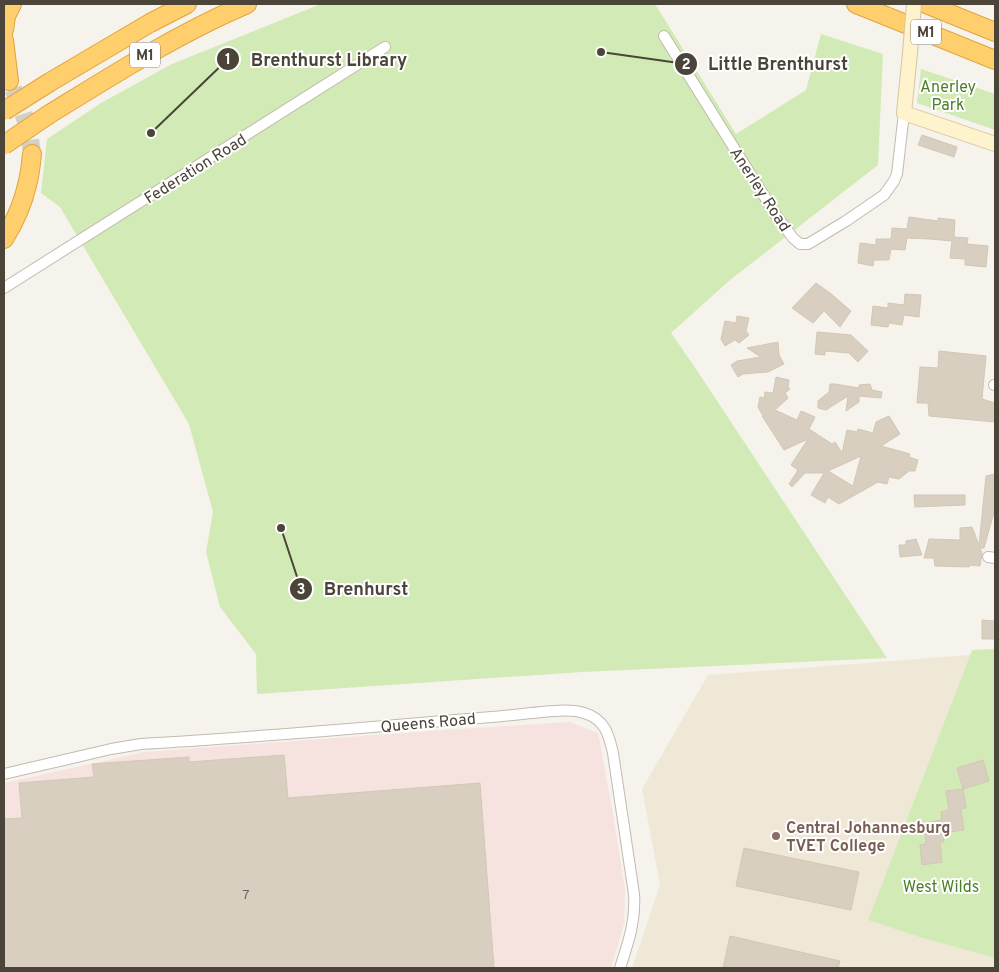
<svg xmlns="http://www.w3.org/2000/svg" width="999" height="972" font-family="Overpass,sans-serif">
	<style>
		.education { fill: #efe8d6 }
		.medical { fill: #f6e3e0 }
		.green { fill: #d2eab5 }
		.building { fill: #d8cfc1; stroke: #d3c7b4; fill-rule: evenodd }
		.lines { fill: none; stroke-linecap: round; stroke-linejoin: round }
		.highway-tunnel { stroke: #d4d0c8; stroke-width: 18; stroke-dasharray: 18 9; stroke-linecap: butt }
		.street-casing { stroke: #c2bbae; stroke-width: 12 }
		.secondary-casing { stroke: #d6c79b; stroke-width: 16 }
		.highway-casing { stroke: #e0a43c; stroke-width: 20 }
		.street { stroke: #fff; stroke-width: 10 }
		.secondary { stroke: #fff3cd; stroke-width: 14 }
		.highway { stroke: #ffcf6e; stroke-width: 18 }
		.secondary-bridge-casing { stroke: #d6c79b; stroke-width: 16; stroke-linecap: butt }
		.highway-bridge-casing { stroke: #e0a43c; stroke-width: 20; stroke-linecap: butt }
		.secondary-bridge { stroke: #fff3cd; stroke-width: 14 }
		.highway-bridge { stroke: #ffcf6e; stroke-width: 18 }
		.education-dot { fill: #8d6e63; stroke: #fff; stroke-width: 2 }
		.labels { text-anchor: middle; stroke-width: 4; stroke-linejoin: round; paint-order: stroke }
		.number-label { font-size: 14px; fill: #6e675b }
		.shield { fill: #fff; stroke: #817c74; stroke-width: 1 }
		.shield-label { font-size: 15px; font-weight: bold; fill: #4b4439 }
		.park-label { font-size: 16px; fill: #4a7f2a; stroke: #fff }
		.street-label { font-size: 16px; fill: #4b4439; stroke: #fff }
		.education-label { font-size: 16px; font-weight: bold; fill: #785e54; stroke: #fff; text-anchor: start }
		.leader { fill: none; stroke: #4b4439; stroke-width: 2 }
		.callout-dot { fill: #4b4439; stroke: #fff; stroke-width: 2 }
		.mark-label { font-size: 15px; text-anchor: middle; font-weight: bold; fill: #fff }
		.callout-label { font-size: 18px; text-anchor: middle; font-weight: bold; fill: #4b4439; stroke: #fff; stroke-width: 4; stroke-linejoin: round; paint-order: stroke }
	</style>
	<rect width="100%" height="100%" fill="#f6f3ec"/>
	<!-- education -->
	<path class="education" d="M970,655L868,920L919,937L995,958V968H632L660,885L642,789L708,675Z"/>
	<!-- medical -->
	<path class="medical" d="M570,722L598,733L612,808L625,890L624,924L611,968H4V783L144,752L444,730Z"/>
	<!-- green -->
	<g class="green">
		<path d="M321,4H655L736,134L806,90L821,34L883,54L878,165L730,280L671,333L694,366L887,658L582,672L257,694L256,654L220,607L206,552L213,512L189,424L60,207L41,193L47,139L101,103L172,64Z"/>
		<path d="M921,69L995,94V130L917,103Z"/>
		<path d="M995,649V958L919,937L868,920L972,650Z"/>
	</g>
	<!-- building -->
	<g class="building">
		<path d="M922,135L957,147L954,157L918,145Z"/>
		<path d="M909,217L938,221V218L955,220L954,237L968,238L967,244L988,246L986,267L965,265V259L950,258L952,241L930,239L907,238L905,250L891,249L889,260H874L873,266L858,263L860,243L876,245V239H891L892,228L907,229Z"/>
		<path d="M816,283L830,293L851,311L840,327L824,311L813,323L792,308Z"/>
		<path d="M905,294L921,295L919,317L904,315L902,325L889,323L888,327L871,325L873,306L888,308V303L904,305Z"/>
		<path d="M737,316L749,318L746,331L749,335L739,343L735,340L725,346L721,339L725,321L736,323Z"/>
		<path d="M817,332L851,335L868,351L858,362L849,353L825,351V355L815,354Z"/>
		<path d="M778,342L779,355L784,364L768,372L743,374L738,377L731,365L737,361L761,357L747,348Z"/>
		<path d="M939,351L986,356L982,399L995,403V422L929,416L928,403H917L920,367L938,368Z"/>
		<path d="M776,377L789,380L788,387L790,389L785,393L788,398L775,410L797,420L801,411L815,417L809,429L832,444L835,442L842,453L847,430L857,432L858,429L873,433L876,422L889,416L900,434L881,446L910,454L909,457L918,460L915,471H909L899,479L889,477L887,484L878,482L839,504L828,497L825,503L811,495L824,473H805L792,487L789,484L798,470L791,465L808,439L784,450L762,416H763L758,407L760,397L764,398L765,392L773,393ZM861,456L853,486L828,471L848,462Z"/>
		<path d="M830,384H835L859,388V385L870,384L872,390L882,392L881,398L859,396V402L846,411L848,396L826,410L818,408V401L829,392Z"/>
		<path d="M995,474V512H994L984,548H980L982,553L980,566L971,565L969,567L935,566L934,558H924L929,539L960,540V528L972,527L979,545L986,476Z"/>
		<path d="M914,495H965V505L915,507Z"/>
		<path d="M916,539L922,555L900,557L899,545H906V541Z"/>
		<path d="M982,620L995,621V639H982Z"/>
		<path d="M284,755L288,798L480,783L494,968H4V819L22,818L19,783L94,777L92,764L189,757V762Z"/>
		<path d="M983,760L989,781L963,789L957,768Z"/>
		<path d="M963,789L966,808L961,809L964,830L943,833L944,842H940L942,862L922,865L920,845L926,844L924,823L942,820L941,812L949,810L946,791Z"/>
		<path d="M744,848L859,872L851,910L736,886Z"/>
		<path d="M730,936L840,961L838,968H723Z"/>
	</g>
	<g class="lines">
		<!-- highway-tunnel -->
		<path class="highway-tunnel" d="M13,89L21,106L29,131L32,154"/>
		<!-- street casing -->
		<g class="street-casing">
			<g id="street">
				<path d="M664,36L776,215L793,238L800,244H808L846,221L884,195L894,181L897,174L904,113"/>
				<path d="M4,288L385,47"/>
				<path d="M994,385H995"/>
				<path d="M988,557L995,558"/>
				<path d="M4,774L111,749L141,744C246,738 351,729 455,720C481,718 506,716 531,713C547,712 569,708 584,713C605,719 609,735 613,753L634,894C636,921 628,943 620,968"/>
			</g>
		</g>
		<!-- secondary casing -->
		<g class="secondary-casing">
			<path id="secondary" d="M910,53L904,113L995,144"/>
		</g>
		<!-- highway casing -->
		<g class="highway-casing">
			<g id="highway">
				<path d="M856,4L995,60"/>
				<path d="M926,4L995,32"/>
				<path d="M4,30L6,16L12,4"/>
				<path d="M4,40L9,81"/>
				<path d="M50,82L150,23L187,4"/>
				<path d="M48,115C113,75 177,34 247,4"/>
				<path d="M4,239C14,223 23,204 27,185C30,175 31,164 32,154"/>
			</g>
		</g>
		<!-- street -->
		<use href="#street" class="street"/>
		<!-- secondary -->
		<use href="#secondary" class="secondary"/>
		<!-- highway -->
		<use href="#highway" class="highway"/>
		<!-- secondary-bridge casing -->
		<g class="secondary-bridge-casing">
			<path id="secondary-bridge" d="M910,53L914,4"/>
		</g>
		<!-- highway-bridge casing -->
		<g class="highway-bridge-casing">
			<g id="highway-bridge">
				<path d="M4,111L50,82"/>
				<path d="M4,145L48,115"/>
			</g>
		</g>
		<!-- secondary-bridge -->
		<use href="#secondary-bridge" class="secondary-bridge"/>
		<!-- highway-bridge -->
		<use href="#highway-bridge" class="highway-bridge"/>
	</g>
	<!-- markers -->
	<circle class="education-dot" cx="776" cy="836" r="5"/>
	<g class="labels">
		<!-- number labels -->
		<g class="number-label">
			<text x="246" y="899">7</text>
		</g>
		<!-- shield labels -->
		<g class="shield">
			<rect x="911" y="19.5" width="30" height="25" rx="4"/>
			<rect x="130" y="42.5" width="30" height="25" rx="4"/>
		</g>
		<g class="shield-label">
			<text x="926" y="37">M1</text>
			<text x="145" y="60">M1</text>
		</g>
		<!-- park labels -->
		<g class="park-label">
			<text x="948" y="92">Anerley<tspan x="948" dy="18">Park</tspan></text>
			<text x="941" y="892">West Wilds</text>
		</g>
		<!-- street labels -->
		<g class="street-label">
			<text transform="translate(195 168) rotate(-32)" y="6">Federation Road</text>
			<text transform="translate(761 189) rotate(57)" y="6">Anerley Road</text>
			<text transform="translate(428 722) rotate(-5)" y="6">Queens Road</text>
		</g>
		<!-- education labels -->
		<g class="education-label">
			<text x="786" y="833">Central Johannesburg<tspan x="786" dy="18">TVET College</tspan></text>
		</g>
	</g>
	<!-- callouts -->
	<path class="leader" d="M151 133L228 59M601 52L686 64M281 528L301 589"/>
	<g class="callout-dot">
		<circle cx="151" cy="133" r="5"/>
		<circle cx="601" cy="52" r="5"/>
		<circle cx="281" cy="528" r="5"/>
		<circle cx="228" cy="59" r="12"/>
		<circle cx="686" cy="64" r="12"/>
		<circle cx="301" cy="589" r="12"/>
	</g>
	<g class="mark-label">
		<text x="228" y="64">1</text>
		<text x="686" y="69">2</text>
		<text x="301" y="594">3</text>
	</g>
	<g class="callout-label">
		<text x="329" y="66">Brenthurst Library</text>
		<text x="778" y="70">Little Brenthurst</text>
		<text x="366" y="595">Brenhurst</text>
	</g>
	<!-- border -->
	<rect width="999" height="972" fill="none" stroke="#4b4439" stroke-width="10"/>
</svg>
